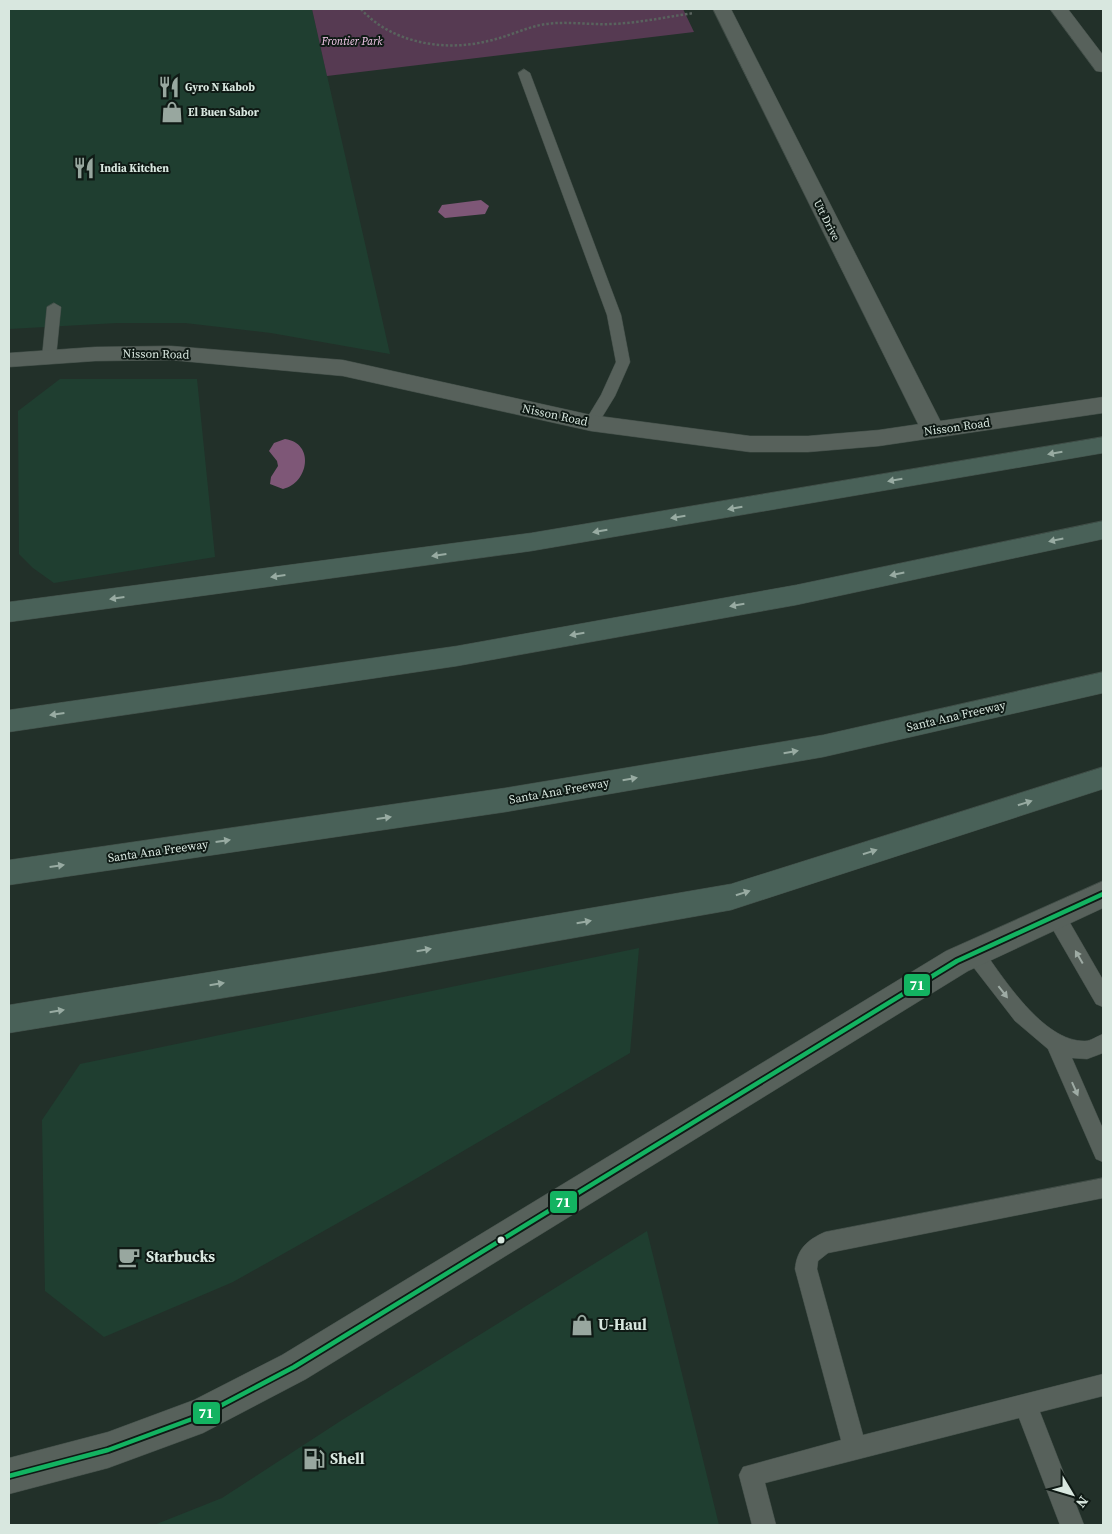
<svg xmlns="http://www.w3.org/2000/svg" width="1112" height="1534" font-family="'Source Serif 4',serif">
	<style>
		.built { fill: #1f3e30 }
		.green { fill: #563a52 }
		.water { fill: #7e5777 }
		.lines { fill: none; stroke-linecap: round; stroke-linejoin: round }
		.service-casing { stroke: #414d47; stroke-width: 1 }
		.minor-casing { stroke: #414d47; stroke-width: 1 }
		.tertiary-casing { stroke: #414d47; stroke-width: 1 }
		.secondary-casing { stroke: #414d47; stroke-width: 1 }
		.motorway-casing { stroke: #414d47; stroke-width: 1 }
		.path { stroke: #59635e; stroke-width: 2.5; stroke-dasharray: 2.5 2; stroke-linecap: butt }
		.service { fill: #57615b; fill-rule: evenodd }
		.minor { fill: #57615b; fill-rule: evenodd }
		.tertiary { fill: #57615b; fill-rule: evenodd }
		.secondary { fill: #57615b; fill-rule: evenodd }
		.motorway { fill: #496158; fill-rule: evenodd }
		.bus-1-casing { stroke: #0f1a15; stroke-width: 8 }
		.bus-1 { stroke: #13b361; stroke-width: 4.5 }
		.oneway { fill: #98aba2 }
		.oneway2 { fill: #9eaba4 }
		.bus-dot { fill: #d8e7df; stroke: #0f1a15; stroke-width: 2 }
		.labels { text-anchor: middle; stroke-width: 4; stroke-linejoin: round; paint-order: stroke }
		.far-park-label { font-size: 11px; font-style: italic; fill: #f7cced; stroke: #0f1a15 }
		.far-poi-label { font-size: 11px; font-weight: bold; fill: #d8e7df; stroke: #0f1a15; text-anchor: start }
		.far-street-label { font-size: 11px; fill: #d8e7df; stroke: #0f1a15 }
		.street-label { font-size: 12px; fill: #d8e7df; stroke: #0f1a15 }
		.near-poi-label { font-size: 15px; font-weight: bold; fill: #d8e7df; stroke: #0f1a15; text-anchor: start }
		.line-badge { stroke: #0f1a15; stroke-width: 2 }
		.badge-label { font-size: 14px; text-anchor: middle; font-weight: bold; fill: #fff }
	</style>
	<rect width="100%" height="100%" fill="#223029"/>
	<!-- built -->
	<g class="built">
		<path d="M9,9H312L390,354L271,333L185,323H117L9,329Z"/>
		<path d="M60,379H197L215,557L54,583L33,568L19,554L18,411Z"/>
		<path d="M639,948L630,1053L407,1184L233,1282L104,1337L45,1291L42,1120L80,1064Z"/>
		<path d="M647,1231L719,1525H154L222,1498L342,1420Z"/>
	</g>
	<!-- green -->
	<path class="green" d="M312,9H683L694,32L327,76Z"/>
	<!-- water -->
	<g class="water">
		<path d="M481,200L489,206L485,214L445,218L438,212L442,205Z"/>
		<path d="M285,439C315,443 309,483 283,489L270,484L271,477L278,466L277,461L269,451L274,443Z"/>
	</g>
	<g class="lines">
		<!-- service casing -->
		<g class="service-casing">
			<g id="service">
				<path d="M524,69L530,73L621,315L630,362L615,396L596,427L591,428L584,423L601,395L616,362L607,315L518,73Z"/>
				<path d="M54,303L61,307L56,357L49,362L42,357L47,307Z"/>
				<path d="M1055,907L1062,909L1103,980V1007L1096,1004L1048,921L1046,915L1048,909Z"/>
				<path d="M974,944L981,947C1003,977 1043,1042 1085,1041C1091,1041 1097,1036 1103,1034V1053L1087,1059L1072,1058L1103,1129V1162L1096,1159L1048,1049L1015,1021L967,959L964,953L967,947Z"/>
				<path d="M1103,1178V1198L828,1253L818,1261L817,1269L863,1435L1103,1374V1396L1040,1412L1084,1525H1060L1019,1418L765,1483L776,1525H752L739,1475L743,1467L841,1440L795,1269C797,1249 807,1240 825,1232Z"/>
			</g>
		</g>
		<!-- minor casing -->
		<g class="minor-casing">
			<g id="minor">
				<path d="M713,9H731L945,430L941,436L933,438L925,436L921,430Z"/>
				<path d="M1050,9H1068L1103,55V72L1096,71Z"/>
			</g>
		</g>
		<!-- tertiary casing -->
		<g class="tertiary-casing">
			<path id="tertiary" d="M171,346L343,360L591,415L750,436H808L879,430L1103,397V413L879,446L808,452H750L591,431L343,376L171,360L95,361L9,367V353L95,347Z"/>
		</g>
		<!-- secondary casing -->
		<g class="secondary-casing">
			<path id="secondary" d="M1103,881V908L968,971L306,1379L203,1433L108,1468L9,1494V1458L108,1432L194,1400L282,1355L946,951Z"/>
		</g>
		<!-- motorway casing -->
		<g class="motorway-casing">
			<g id="motorway">
				<path d="M1103,437V453L531,551L9,622V602L531,533Z"/>
				<path d="M1103,521V539L796,605L457,666L9,732V710L457,646L796,585Z"/>
				<path d="M1103,672V693L823,757L505,812L9,885V860L505,788L823,735Z"/>
				<path d="M1103,767V789L731,910L376,973L9,1033V1005L376,945L731,884Z"/>
			</g>
		</g>
		<!-- path -->
		<path class="path" d="M361,9C391,43 445,52 488,41C508,37 526,27 546,24C568,21 589,25 611,24C639,23 666,17 694,13"/>
		<!-- service -->
		<use href="#service" class="service"/>
		<!-- minor -->
		<use href="#minor" class="minor"/>
		<!-- tertiary -->
		<use href="#tertiary" class="tertiary"/>
		<!-- secondary -->
		<use href="#secondary" class="secondary"/>
		<!-- motorway -->
		<use href="#motorway" class="motorway"/>
		<!-- bus-1 casing -->
		<g class="bus-1-casing">
			<path id="bus-1" d="M9,1476L108,1450L203,1415L294,1367L957,961L1103,894"/>
		</g>
		<!-- bus-1 -->
		<use href="#bus-1" class="bus-1"/>
	</g>
	<!-- one-way arrows -->
	<defs><path id="oneway-solid" d="M-6-.8H1V-3.2L6.5 0L1 3.2V.8H-6Z" transform="scale(1.25)"/></defs>
	<g class="oneway">
		<use href="#oneway-solid" transform="translate(1055 453) rotate(170)"/>
		<use href="#oneway-solid" transform="translate(895 480) rotate(170)"/>
		<use href="#oneway-solid" transform="translate(735 508) rotate(170)"/>
		<use href="#oneway-solid" transform="translate(678 517) rotate(171)"/>
		<use href="#oneway-solid" transform="translate(600 531) rotate(170)"/>
		<use href="#oneway-solid" transform="translate(1056 540) rotate(168)"/>
		<use href="#oneway-solid" transform="translate(439 555) rotate(172)"/>
		<use href="#oneway-solid" transform="translate(897 574) rotate(168)"/>
		<use href="#oneway-solid" transform="translate(278 576) rotate(172)"/>
		<use href="#oneway-solid" transform="translate(117 598) rotate(172)"/>
		<use href="#oneway-solid" transform="translate(737 605) rotate(170)"/>
		<use href="#oneway-solid" transform="translate(577 634) rotate(170)"/>
		<use href="#oneway-solid" transform="translate(57 714) rotate(172)"/>
		<use href="#oneway-solid" transform="translate(791 752) rotate(-10)"/>
		<use href="#oneway-solid" transform="translate(630 779) rotate(-10)"/>
		<use href="#oneway-solid" transform="translate(1025 803) rotate(-18)"/>
		<use href="#oneway-solid" transform="translate(384 818) rotate(-8)"/>
		<use href="#oneway-solid" transform="translate(223 841) rotate(-8)"/>
		<use href="#oneway-solid" transform="translate(870 852) rotate(-18)"/>
		<use href="#oneway-solid" transform="translate(57 866) rotate(-8)"/>
		<use href="#oneway-solid" transform="translate(743 893) rotate(-18)"/>
		<use href="#oneway-solid" transform="translate(584 922) rotate(-10)"/>
		<use href="#oneway-solid" transform="translate(424 950) rotate(-10)"/>
		<use href="#oneway-solid" transform="translate(217 984) rotate(-9)"/>
		<use href="#oneway-solid" transform="translate(57 1011) rotate(-9)"/>
	</g>
	<g class="oneway2">
		<use href="#oneway-solid" transform="translate(1079 957) rotate(-120)"/>
		<use href="#oneway-solid" transform="translate(1003 992) rotate(52)"/>
		<use href="#oneway-solid" transform="translate(1075 1089) rotate(66)"/>
	</g>
	<!-- icons -->
	<defs>
		<g id="restaurant-bare" transform="scale(1.725)"><path d="M-5-6h1v4h1v-4h1v4h1v-4h1v5L-1.5 .5V6h-2V.5L-5-1ZM5-6V6H3V1.5H1.5Q1.5-4 5-6Z" fill="#98a79f" stroke="#0f1a15" stroke-width="2.5" paint-order="stroke"/></g>
		<g id="shop-bare" transform="scale(1.725)"><path d="M-5-2.5h2.3a2.7 3.5 0 0 1 5.4 0H5L5.5 6h-11ZM-1.5-2.5h3a1.5 2.3 0 0 0-3 0Z" fill="#98a79f" stroke="#0f1a15" stroke-width="2.5" paint-order="stroke"/></g>
		<g id="cafe-bare" transform="scale(1.725)"><path d="M-5.5-4.5H6V0H3Q3 3.5 0 3.5H-2.5Q-5.5 3.5-5.5 0ZM3-3.2v2h1.7v-2ZM-6 4.5H4V6H-6Z" fill="#98a79f" stroke="#0f1a15" stroke-width="2.5" paint-order="stroke"/></g>
		<g id="fuel-bare" transform="scale(1.725)"><path d="M-5.5-6h7V0h2V4h1.3V-2.5L3-4.5l.8-.8L6-3V5H2.5V1h-1V6h-7ZM-4.2-4.7v3.2H.2V-4.7Z" fill="#98a79f" stroke="#0f1a15" stroke-width="2.5" paint-order="stroke"/></g>
	</defs>
	<g fill-rule="evenodd">
		<use href="#restaurant-bare" x="169" y="87"/>
		<use href="#shop-bare" x="172" y="112"/>
		<use href="#restaurant-bare" x="84" y="168"/>
		<use href="#cafe-bare" x="129" y="1257"/>
		<use href="#shop-bare" x="582" y="1325"/>
		<use href="#fuel-bare" x="314" y="1459"/>
	</g>
	<!-- markers -->
	<circle class="bus-dot" cx="501" cy="1240" r="4.5"/>
	<g class="labels">
		<!-- far-park labels -->
		<g class="far-park-label">
			<text x="352" y="45">Frontier Park</text>
		</g>
		<!-- far-poi labels -->
		<g class="far-poi-label">
			<text x="185" y="91">Gyro N Kabob</text>
			<text x="188" y="116">El Buen Sabor</text>
			<text x="100" y="172">India Kitchen</text>
		</g>
		<!-- far-street labels -->
		<g class="far-street-label">
			<text transform="translate(827 220) rotate(63)" y="4">Utt Drive</text>
		</g>
		<!-- street labels -->
		<g class="street-label">
			<text transform="translate(156 354) rotate(1)" y="4">Nisson Road</text>
			<text transform="translate(555 415) rotate(12)" y="4">Nisson Road</text>
			<text transform="translate(957 427) rotate(-8)" y="4">Nisson Road</text>
			<text transform="translate(956 716) rotate(-13)" y="4">Santa Ana Freeway</text>
			<text transform="translate(559 791) rotate(-10)" y="4">Santa Ana Freeway</text>
			<text transform="translate(158 851) rotate(-8)" y="4">Santa Ana Freeway</text>
		</g>
		<!-- near-poi labels -->
		<g class="near-poi-label">
			<text x="146" y="1262">Starbucks</text>
			<text x="598" y="1330">U-Haul</text>
			<text x="330" y="1464">Shell</text>
		</g>
	</g>
	<g class="line-badge">
		<rect x="903" y="973" width="28" height="24" rx="5" fill="#13b361"/>
		<rect x="549" y="1190" width="29" height="24" rx="5" fill="#13b361"/>
		<rect x="192" y="1401" width="29" height="24" rx="5" fill="#13b361"/>
	</g>
	<g class="badge-label">
		<text x="917" y="990">71</text>
		<text x="563" y="1207">71</text>
		<text x="206" y="1418">71</text>
	</g>
	<!-- border -->
	<rect width="1112" height="1534" fill="none" stroke="#d8e7df" stroke-width="20"/>
	<!-- north arrow -->
	<g transform="translate(1072 1494) rotate(128)" stroke="#0f1a15" stroke-width="4" paint-order="stroke">
	<path d="M0-4L9 19L0 12L-9 19Z" fill="#d8e7df"/>
	<text y="-8" font-size="14" font-weight="bold" text-anchor="middle" fill="#d8e7df">N</text>
	</g>
</svg>
